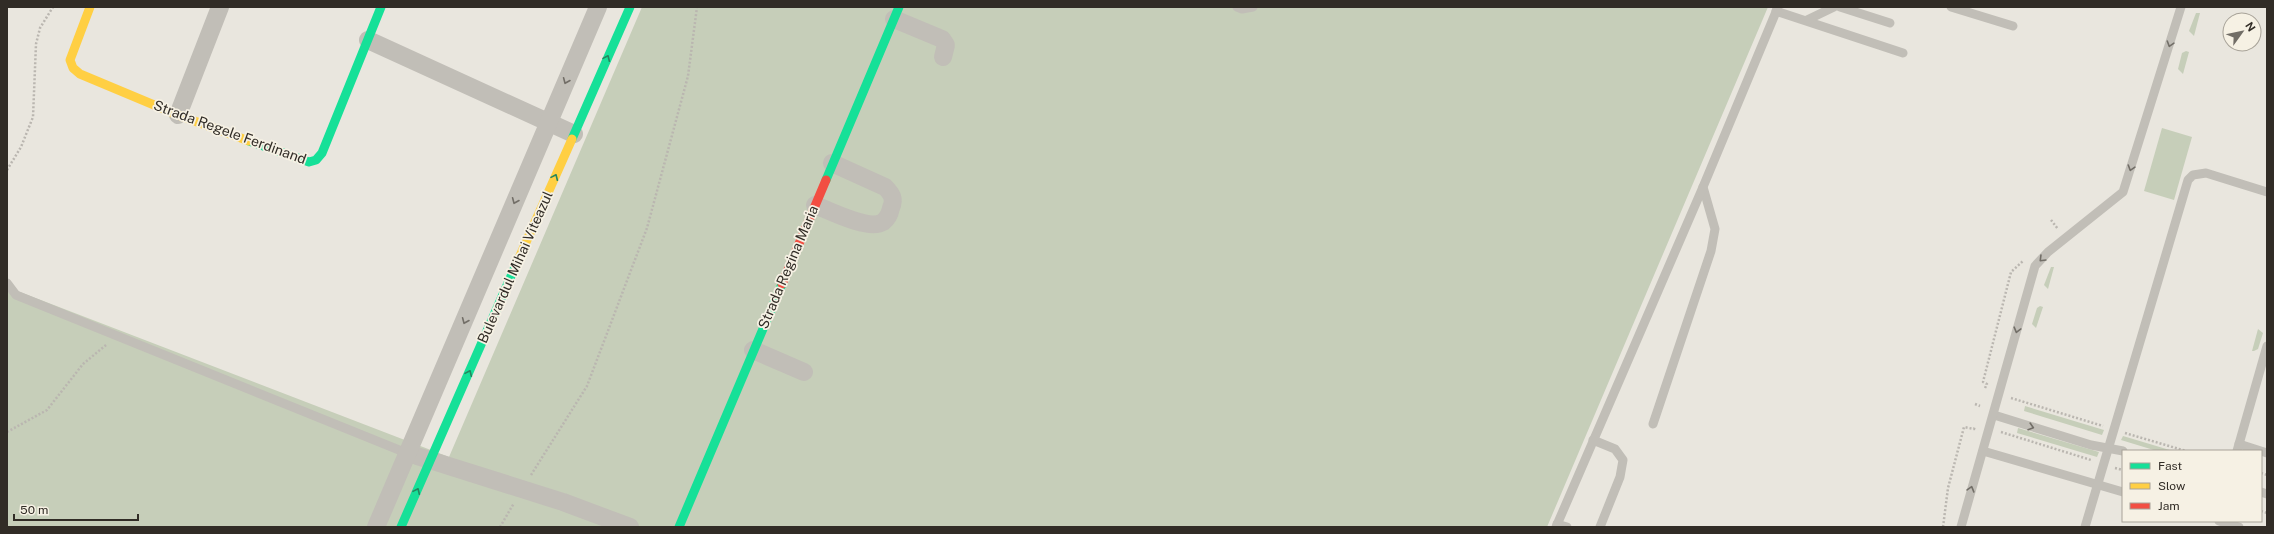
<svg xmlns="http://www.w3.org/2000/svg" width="2274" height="534" font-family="'Public Sans',sans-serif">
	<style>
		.green { fill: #c6ceb9 }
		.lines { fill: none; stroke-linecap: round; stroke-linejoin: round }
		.path { stroke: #bab6b0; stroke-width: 2.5; stroke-dasharray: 2 2; stroke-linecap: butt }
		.lane { stroke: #c1beb7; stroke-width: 9 }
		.street { stroke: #c1beb7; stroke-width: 18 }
		.fast { stroke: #16e098; stroke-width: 9 }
		.slow { stroke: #ffcf43; stroke-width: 9 }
		.jam { stroke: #f24e42; stroke-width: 9 }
		.oneway { stroke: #726e67 }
		.oneway2 { stroke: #24865f }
		.labels { text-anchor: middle; stroke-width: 3.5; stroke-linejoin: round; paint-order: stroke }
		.street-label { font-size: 14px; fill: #312c26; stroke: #f6f1e4 }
	</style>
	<rect width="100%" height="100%" fill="#e9e6de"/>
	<!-- green -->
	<g class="green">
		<path d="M642,7H1768L1547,527H7V287L449,457Z"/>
		<path d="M2196,13H2200L2194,36L2189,31Z"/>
		<path d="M2186,51L2189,52L2183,74L2178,69L2182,53Z"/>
		<path d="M2162,128L2192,137L2174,200L2144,191Z"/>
		<path d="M2051,267H2054L2048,289L2044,285Z"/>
		<path d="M2040,306L2043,307L2036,328L2032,324L2037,308Z"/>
		<path d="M2258,329L2263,333L2258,349L2254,351H2252Z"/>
		<path d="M2025,406L2104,430L2102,435L2024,411Z"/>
		<path d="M2018,428L2099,452L2097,457L2017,433Z"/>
		<path d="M2123,436L2173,451H2157L2121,440Z"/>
	</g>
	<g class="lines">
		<!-- path -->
		<g class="path">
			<path d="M7,170L21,147L33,117L36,44L40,28L53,7"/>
			<path d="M2051,220L2058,229"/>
			<path d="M1985,388L1987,384L1983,382L2011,272L2023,261"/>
			<path d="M2011,398L2103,426"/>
			<path d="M1975,404L1980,406"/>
			<path d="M7,432L47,410L83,364L106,345"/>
			<path d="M2001,432L2091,460"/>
			<path d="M2125,433L2186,451"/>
			<path d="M2115,468L2123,470"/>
			<path d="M2261,473L2267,475"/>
			<path d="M531,475L587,386L647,228L688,76L697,7"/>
			<path d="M2261,511L2267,513"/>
			<path d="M500,527L514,503"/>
			<path d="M1943,527L1948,488L1964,427L1974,429L1975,426"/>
		</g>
		<!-- lane -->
		<g class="lane">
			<path d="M1237,7L1242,9L1253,7"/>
			<path d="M1840,7L1890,23"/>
			<path d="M1951,7L2013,26"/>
			<path d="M1776,11L1903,53"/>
			<path d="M1807,20L1834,7"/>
			<path d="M7,283L16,295L409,454"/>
			<path d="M1994,415L2091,445L2123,451"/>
			<path d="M1653,424L1711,251L1715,229L1703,187"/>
			<path d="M1593,440L1615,449L1623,460L1620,477L1600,527"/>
			<path d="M2239,444L2267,453"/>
			<path d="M1983,451L2123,492"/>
			<path d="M2237,451L2267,346"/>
			<path d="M2261,492L2267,494"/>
			<path d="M2219,521L2239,527"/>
			<path d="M1557,524L1567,527"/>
			<path d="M1556,527L1703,187L1778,7"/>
			<path d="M1961,527L2035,266L2048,252L2123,192L2181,7"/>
			<path d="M2085,527L2188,180L2193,175L2206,173L2267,192"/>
		</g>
		<!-- street -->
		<g class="street">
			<path d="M894,19L942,39L946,45L943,57"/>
			<path d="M368,40L574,134"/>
			<path d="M178,115L220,7"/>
			<path d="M815,205C830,211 869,231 883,222C887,219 890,213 891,208C895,199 892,194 885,187L832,163"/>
			<path d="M753,350L804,372"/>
			<path d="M417,456L563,502L630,527"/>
			<path d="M376,527L598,7"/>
		</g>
		<!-- fast -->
		<g class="fast">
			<path d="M572,139L630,7"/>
			<path d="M249,141L309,162L316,160L322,153L381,7"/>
			<path d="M826,180L899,7"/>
			<path d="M401,527L519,258"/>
			<path d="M679,527L782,284"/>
		</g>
		<!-- slow -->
		<g class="slow">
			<path d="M90,7L70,60L73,68L80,74L178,115L249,141"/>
			<path d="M519,258L572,139"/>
		</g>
		<!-- jam -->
		<path class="jam" d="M782,284L826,180"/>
	</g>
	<!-- one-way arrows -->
	<defs><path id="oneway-chevron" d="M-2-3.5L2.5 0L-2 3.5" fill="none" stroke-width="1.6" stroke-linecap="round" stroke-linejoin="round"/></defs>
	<g class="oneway">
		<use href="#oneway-chevron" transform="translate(2170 44) rotate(107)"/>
		<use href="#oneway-chevron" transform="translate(566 81) rotate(113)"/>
		<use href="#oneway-chevron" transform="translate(2131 168) rotate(107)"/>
		<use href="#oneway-chevron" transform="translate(515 201) rotate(113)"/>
		<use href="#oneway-chevron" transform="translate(2042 259) rotate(135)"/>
		<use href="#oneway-chevron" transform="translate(465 321) rotate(113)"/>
		<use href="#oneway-chevron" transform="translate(2017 330) rotate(105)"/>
		<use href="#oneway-chevron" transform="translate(2031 427) rotate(17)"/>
		<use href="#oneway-chevron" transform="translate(1971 489) rotate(-74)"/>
	</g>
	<g class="oneway2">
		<use href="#oneway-chevron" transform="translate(607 58) rotate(-66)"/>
		<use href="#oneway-chevron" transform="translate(555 177) rotate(-66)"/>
		<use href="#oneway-chevron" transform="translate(469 373) rotate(-66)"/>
		<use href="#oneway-chevron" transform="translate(417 491) rotate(-66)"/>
	</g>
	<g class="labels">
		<!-- street labels -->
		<g class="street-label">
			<text transform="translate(230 132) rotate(20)" y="5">Strada Regele Ferdinand</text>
			<text transform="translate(515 267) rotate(-66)" y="5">Bulevardul Mihai Viteazul</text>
			<text transform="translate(788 267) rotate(-67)" y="5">Strada Regina Maria</text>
		</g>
	</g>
	<!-- border -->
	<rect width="2274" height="534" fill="none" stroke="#312c26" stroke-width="16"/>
	<!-- legend -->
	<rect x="2122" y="450" width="140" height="72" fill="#f6f1e4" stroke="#a7a298"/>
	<rect x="2130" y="463" width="20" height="6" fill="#16e098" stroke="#a7a298"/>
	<text x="2158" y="470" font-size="12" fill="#312c26">Fast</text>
	<rect x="2130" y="483" width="20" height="6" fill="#ffcf43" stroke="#a7a298"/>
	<text x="2158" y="490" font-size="12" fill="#312c26">Slow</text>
	<rect x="2130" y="503" width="20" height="6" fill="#f24e42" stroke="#a7a298"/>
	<text x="2158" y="510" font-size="12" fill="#312c26">Jam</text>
	<!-- north arrow -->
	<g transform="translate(2242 32) rotate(57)"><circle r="19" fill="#f6f1e4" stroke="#a7a298"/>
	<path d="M0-3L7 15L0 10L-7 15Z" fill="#716d66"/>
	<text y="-6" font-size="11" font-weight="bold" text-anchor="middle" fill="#312c26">N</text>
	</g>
	<!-- scale -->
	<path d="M14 514v6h124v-6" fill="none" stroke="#312c26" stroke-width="2"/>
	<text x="20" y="514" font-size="12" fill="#312c26" stroke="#f6f1e4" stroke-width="3" paint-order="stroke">50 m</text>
</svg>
